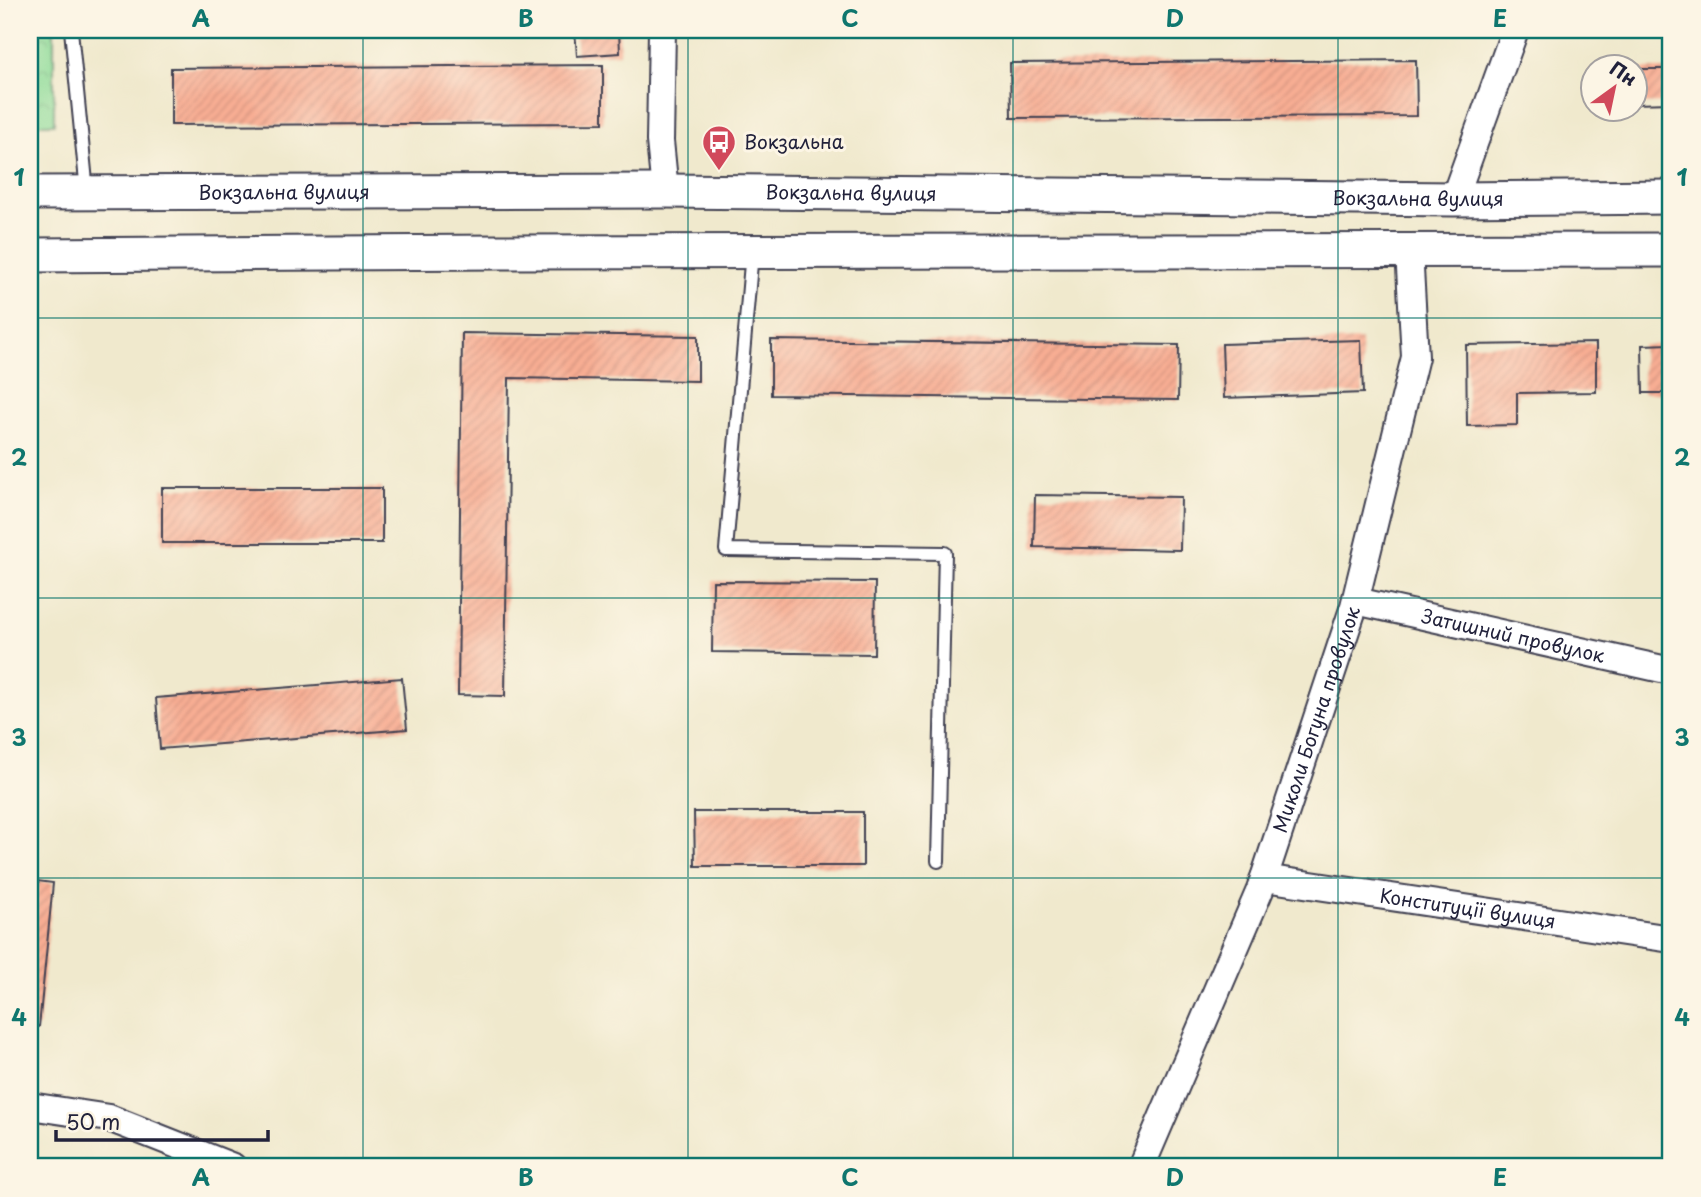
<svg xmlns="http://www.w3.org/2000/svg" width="1701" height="1197" font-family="'Playpen Sans',sans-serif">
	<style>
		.park { fill: url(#park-crowns); stroke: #597f6a; stroke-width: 2 }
		.building { fill: url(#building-hatch) }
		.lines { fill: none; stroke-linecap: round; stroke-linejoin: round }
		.service-casing { stroke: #414051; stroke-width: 16 }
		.minor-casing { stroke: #414051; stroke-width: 30 }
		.tertiary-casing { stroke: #414051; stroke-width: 37 }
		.service { stroke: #fff; stroke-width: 12 }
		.minor { stroke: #fff; stroke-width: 26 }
		.tertiary { stroke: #fff; stroke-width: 33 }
		.grid { fill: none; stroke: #0f766e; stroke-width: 2; stroke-opacity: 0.55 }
		.labels { text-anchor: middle; stroke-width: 6; stroke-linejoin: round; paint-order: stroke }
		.poi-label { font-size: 19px; fill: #22223b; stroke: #fcf5e5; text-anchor: start }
		.street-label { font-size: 19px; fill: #22223b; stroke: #fcf5e5 }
		.neatline { fill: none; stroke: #0f766e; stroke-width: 2.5 }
		.grid-label { font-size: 23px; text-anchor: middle; font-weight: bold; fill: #0f766e }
	</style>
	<defs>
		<pattern id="park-crowns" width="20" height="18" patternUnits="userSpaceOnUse" patternTransform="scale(1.75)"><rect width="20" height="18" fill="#90dc9a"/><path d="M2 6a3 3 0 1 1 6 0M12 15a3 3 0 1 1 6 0" fill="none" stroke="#7cbc86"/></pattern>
		<pattern id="building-hatch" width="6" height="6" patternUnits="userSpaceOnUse" patternTransform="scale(1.75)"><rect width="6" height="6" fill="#f8ad93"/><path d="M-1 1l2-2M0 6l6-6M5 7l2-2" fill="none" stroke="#d49580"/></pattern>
	</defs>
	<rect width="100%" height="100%" fill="#fcf5e5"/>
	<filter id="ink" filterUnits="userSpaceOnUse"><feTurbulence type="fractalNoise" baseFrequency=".0143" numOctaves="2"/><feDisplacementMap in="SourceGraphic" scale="14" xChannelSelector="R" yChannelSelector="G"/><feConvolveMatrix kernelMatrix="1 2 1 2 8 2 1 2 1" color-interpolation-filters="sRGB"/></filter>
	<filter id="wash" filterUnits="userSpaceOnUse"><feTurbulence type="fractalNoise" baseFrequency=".00686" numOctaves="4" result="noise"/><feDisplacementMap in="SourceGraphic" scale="28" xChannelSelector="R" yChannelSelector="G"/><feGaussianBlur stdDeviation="1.57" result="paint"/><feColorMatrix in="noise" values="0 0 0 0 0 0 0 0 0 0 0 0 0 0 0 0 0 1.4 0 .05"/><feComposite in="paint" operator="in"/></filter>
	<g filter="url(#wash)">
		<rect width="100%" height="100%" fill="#f0e9cd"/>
		<!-- park -->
		<rect class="park" x="30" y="30" width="24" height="94"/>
		<g id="blocks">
			<!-- building -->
			<g class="building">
				<path d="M575,30H619L620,53L577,56Z"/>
				<path d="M1416,60L1417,116L1011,118L1010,63Z"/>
				<path d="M603,65V123L171,125V68Z"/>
				<path d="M1634,69H1671V103L1634,104Z"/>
				<path d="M1589,70H1592V105H1590Z"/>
				<path d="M462,333L698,336V381L509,378L505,696L458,695Z"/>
				<path d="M771,340L1179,345L1178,400L771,395Z"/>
				<path d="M1361,340L1363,393L1224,398L1222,344Z"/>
				<path d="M1596,343V392L1517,393V425L1467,426L1466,345Z"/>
				<path d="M1671,344V393H1643L1642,345Z"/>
				<rect x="162" y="488" width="220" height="55"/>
				<path d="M1035,495L1181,497L1180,550L1034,547Z"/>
				<path d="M713,581L875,582L874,654L712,652Z"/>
				<path d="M402,678L407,729L160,749L156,698Z"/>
				<path d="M694,812H863V866H695Z"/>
				<path d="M30,880L53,883L39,1027L30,1026Z"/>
			</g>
		</g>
	</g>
	<g filter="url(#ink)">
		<use href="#blocks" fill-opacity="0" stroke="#414051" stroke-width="2"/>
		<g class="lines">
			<!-- service casing -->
			<g class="service-casing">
				<g id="service">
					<path d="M71,30L87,192"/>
					<path d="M752,252L726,550L945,553L938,861"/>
				</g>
			</g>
			<!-- minor casing -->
			<g class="minor-casing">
				<g id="minor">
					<path d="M662,30L660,141L665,191"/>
					<path d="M1454,199L1515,30"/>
					<path id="s1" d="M1356,601L1671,671"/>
					<path id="s2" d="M1264,878L1671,939"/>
					<path d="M30,1106L109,1118L233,1167"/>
					<path id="s3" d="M1141,1167L1260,890L1354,606L1415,357L1409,251"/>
				</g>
			</g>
			<!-- tertiary casing -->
			<g class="tertiary-casing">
				<g id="tertiary">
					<path id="s4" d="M30,193L665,191L1454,199L1671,197"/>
					<path d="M30,255L501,252L1671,250"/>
				</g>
			</g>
			<!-- service -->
			<use href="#service" class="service"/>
			<!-- minor -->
			<use href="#minor" class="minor"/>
			<!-- tertiary -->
			<use href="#tertiary" class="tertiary"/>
		</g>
	</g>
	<!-- grid -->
	<path class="grid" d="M363,30V1167M688,30V1167M1013,30V1167M1338,30V1167M30,318H1671M30,598H1671M30,878H1671"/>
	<!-- icons -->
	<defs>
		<g id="bus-pin" transform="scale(1.75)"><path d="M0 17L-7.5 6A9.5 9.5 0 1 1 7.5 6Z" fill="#d1495b" stroke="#fcf5e5"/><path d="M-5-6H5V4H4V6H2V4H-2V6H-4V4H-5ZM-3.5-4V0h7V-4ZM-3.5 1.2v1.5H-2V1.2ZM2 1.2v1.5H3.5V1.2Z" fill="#fff"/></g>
	</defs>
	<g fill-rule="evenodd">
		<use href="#bus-pin" x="719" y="142"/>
	</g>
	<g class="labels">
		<!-- poi labels -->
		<g class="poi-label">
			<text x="744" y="149">Вокзальна</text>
		</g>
		<!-- street labels -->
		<g class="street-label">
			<text dy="7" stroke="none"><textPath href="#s4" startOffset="254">Вокзальна вулиця</textPath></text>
			<text dy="7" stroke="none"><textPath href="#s4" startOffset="821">Вокзальна вулиця</textPath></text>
			<text dy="7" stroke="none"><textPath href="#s4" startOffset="1388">Вокзальна вулиця</textPath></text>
			<text dy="7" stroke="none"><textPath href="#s1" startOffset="161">Затишний провулок</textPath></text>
			<text dy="7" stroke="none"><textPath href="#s3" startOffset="481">Миколи Богуна провулок</textPath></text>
			<text dy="7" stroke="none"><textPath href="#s2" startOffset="206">Конституції вулиця</textPath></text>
		</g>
	</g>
	<!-- margin -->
	<rect width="1701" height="1197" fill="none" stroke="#fcf5e5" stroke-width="77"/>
	<!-- north arrow -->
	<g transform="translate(1614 88) rotate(33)"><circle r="33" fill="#fcf5e5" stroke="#a5a1a1" stroke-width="2"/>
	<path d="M0-5L12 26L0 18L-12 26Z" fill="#d1495b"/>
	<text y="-10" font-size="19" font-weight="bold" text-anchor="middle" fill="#22223b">Пн</text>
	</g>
	<!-- scale -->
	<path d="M56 1130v10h212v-10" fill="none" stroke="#22223b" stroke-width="3.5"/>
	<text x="66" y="1130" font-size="21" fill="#22223b" stroke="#fcf5e5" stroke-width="5" paint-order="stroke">50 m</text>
	<rect x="38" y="38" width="1624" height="1120" class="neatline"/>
	<g class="grid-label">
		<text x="201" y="27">A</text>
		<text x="526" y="27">B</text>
		<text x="850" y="27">C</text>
		<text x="1175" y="27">D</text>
		<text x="1500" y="27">E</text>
		<text x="19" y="186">1</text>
		<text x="1682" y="186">1</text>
		<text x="19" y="466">2</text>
		<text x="1682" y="466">2</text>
		<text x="19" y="746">3</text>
		<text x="1682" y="746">3</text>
		<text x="19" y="1026">4</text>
		<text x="1682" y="1026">4</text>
		<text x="201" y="1186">A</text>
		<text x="526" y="1186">B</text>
		<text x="850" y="1186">C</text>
		<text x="1175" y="1186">D</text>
		<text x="1500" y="1186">E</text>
	</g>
</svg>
